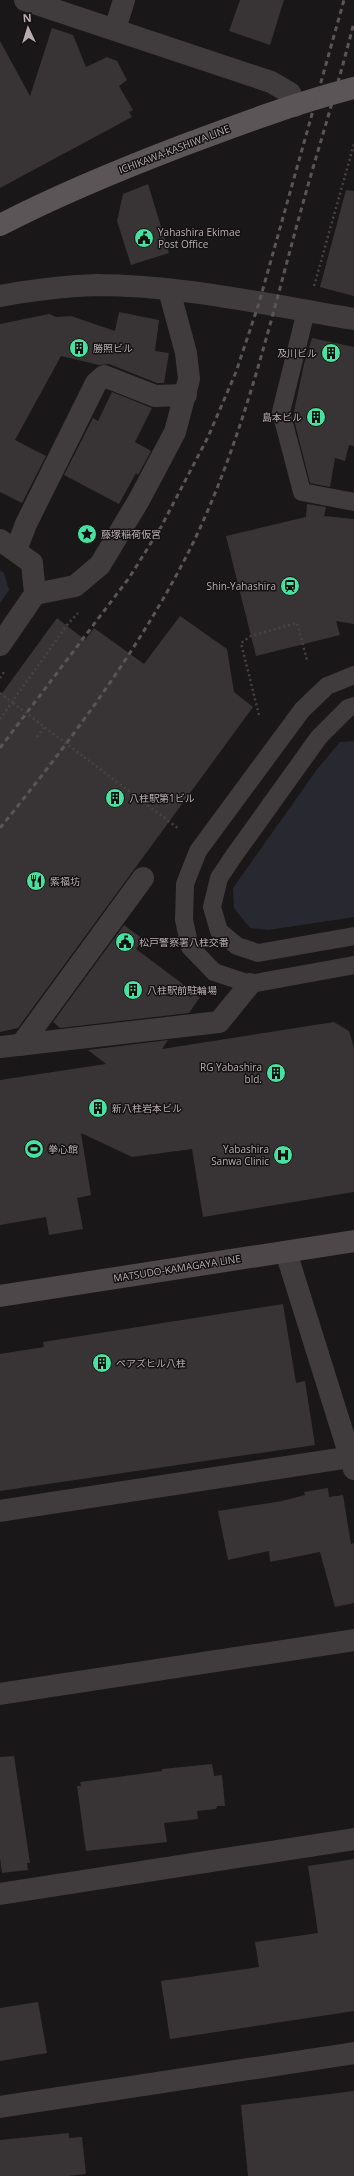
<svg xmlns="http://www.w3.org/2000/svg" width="354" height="2176" font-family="'Open Sans','Noto Sans JP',sans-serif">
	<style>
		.green { fill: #282830 }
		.building { fill: #383436 }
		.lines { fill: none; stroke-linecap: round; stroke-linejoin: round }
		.path { stroke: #474143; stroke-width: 2.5; stroke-dasharray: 2 3; stroke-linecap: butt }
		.service { stroke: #403b3c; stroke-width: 18 }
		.pedestrian { stroke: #403b3c; stroke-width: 22 }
		.minor { stroke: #403b3c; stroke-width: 22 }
		.tertiary { stroke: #403b3c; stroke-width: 22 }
		.secondary { stroke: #4e4749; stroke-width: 22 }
		.primary { stroke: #5c5557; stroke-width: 22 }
		.rail { stroke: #5b5456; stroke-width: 3; stroke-dasharray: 5 4; stroke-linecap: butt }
		.path-bridge { stroke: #474143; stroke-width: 2.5; stroke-dasharray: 2 3; stroke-linecap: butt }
		.labels { text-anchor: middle; stroke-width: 3; stroke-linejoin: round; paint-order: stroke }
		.street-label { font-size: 10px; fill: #b8abb0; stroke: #141212 }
		.poi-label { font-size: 10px; fill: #b8abb0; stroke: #141212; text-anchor: start }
	</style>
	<rect width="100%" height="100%" fill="#191717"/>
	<!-- green -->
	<g class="green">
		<path d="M0,570L4,573L9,590L0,603Z"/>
		<path d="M354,741V917L268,930L250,928L234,908L233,888L318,768L340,742Z"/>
	</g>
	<!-- building -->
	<g class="building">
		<path d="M240,0H284L270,45L229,31Z"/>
		<path d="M52,28L73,35L86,67L107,57L117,61L127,80L119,86L133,110L129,112L132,117L0,188V41L30,96Z"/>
		<path d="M148,184L169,253L131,265L117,221L123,194Z"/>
		<path d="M346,190L354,191V296L320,287Z"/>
		<path d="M119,312L159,320L155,351L169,353L164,383H157L109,364L99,365L61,356L15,440L46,456L22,503L0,492V324L49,314L56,317L71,316L115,331Z"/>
		<path d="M312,338L354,347V446L349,445L345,461L335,458L330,487L310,483L293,416L304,364Z"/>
		<path d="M112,392L152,408L135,442L151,451L138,475L136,473L119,504L64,475L93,418L98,421Z"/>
		<path d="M307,504L326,507L324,516L354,519V624L336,621L340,635L256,656L226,536L306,517Z"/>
		<path d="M180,616L227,649L234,692L253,707L18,1028L0,1032V696L57,618L85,640L94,628L144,664Z"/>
		<path d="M124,925L143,939L136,949L200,997L189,1013L60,1028L53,1022Z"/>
		<path d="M334,1022L349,1031L354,1048V1192L203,1217L192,1149L132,1157L81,1133L91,1195L77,1198L83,1229L49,1235L46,1217L0,1225V1080L106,1064L88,1050L168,1040L162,1049Z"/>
		<path d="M283,1304L296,1383L305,1381L315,1445L0,1491V1354L44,1347L43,1342Z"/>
		<path d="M328,1488L329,1497L343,1495L351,1544L354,1543V1603L335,1607L320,1552L270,1562L269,1551L228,1560L218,1511L282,1501L305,1495L304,1492Z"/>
		<path d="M14,1756L30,1863H27L28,1870L2,1873L0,1858V1757Z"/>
		<path d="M212,1764L214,1776L222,1775L225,1806H217L216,1809L197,1811L198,1819L164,1823L167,1842L86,1851L77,1786H81L80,1782L162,1771V1769Z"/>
		<path d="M354,1859V2011L170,2039L161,1981L259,1967L255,1942L318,1933L308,1866Z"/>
		<path d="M38,2002L47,2053L0,2061V2008Z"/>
		<path d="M354,2091V2176H248L241,2105Z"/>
		<path d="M69,2133V2138L82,2137L86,2174L68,2176H0V2140Z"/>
	</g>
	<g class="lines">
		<!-- path -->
		<g class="path">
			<path d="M314,286L354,144"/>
			<path d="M0,678L4,672"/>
			<path d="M0,693L13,703"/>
			<path d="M259,715L241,643L251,636L297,623L307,660"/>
			<path d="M0,719L67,625L78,613"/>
			<path d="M37,737L44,727"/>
			<path d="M84,757L179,829"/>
		</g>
		<!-- service -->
		<g class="service">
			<path d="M306,311L281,412L302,492L354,502"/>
			<path d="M354,675L327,686L302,710L198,851L185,884L184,920L190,947L214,972L250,984L354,965"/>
			<path d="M354,706L348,708L319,737L233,857L219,878L212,907L219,931L237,946L258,953L354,936"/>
		</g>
		<!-- pedestrian -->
		<path class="pedestrian" d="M21,1045L143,878"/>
		<!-- minor -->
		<g class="minor">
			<path d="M115,29L124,0"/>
			<path d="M0,296C32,290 64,286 96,285C182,285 269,305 354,319"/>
			<path d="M0,540L32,563L35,594L0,645"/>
			<path d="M16,550L26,524L96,383L104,376L155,396L186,395"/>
			<path d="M35,594L75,586L100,565L139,500L175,432L189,379L186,353L169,290"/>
			<path d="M0,1047L219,1022L250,984"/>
			<path d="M286,1252L354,1469"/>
			<path d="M0,1511L351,1457"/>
			<path d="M0,1694L354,1640"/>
			<path d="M0,1894L354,1839"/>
		</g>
		<!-- tertiary -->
		<g class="tertiary">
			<path d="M25,0L271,82L290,93L295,106"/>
			<path d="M0,2107L354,2053"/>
		</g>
		<!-- secondary -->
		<path class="secondary" d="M0,1296L354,1241"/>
		<!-- primary -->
		<path class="primary" d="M0,225C60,194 121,169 184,145C240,124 296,103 354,88"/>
		<!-- rail -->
		<g class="rail">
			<path d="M0,748L129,578L161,527L208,437L236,372L259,303L344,0"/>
			<path d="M0,828C70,742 144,643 193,543C245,435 271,318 303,203C320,142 339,83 354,22"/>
		</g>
		<!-- path-bridge -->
		<path class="path-bridge" d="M13,703L84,757"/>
	</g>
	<!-- icons -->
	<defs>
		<g id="civic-disc" transform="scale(1)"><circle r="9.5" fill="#47e2a1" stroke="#141212"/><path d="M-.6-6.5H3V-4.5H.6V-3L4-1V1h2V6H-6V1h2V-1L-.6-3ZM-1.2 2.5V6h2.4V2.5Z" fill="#111"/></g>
		<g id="building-disc" transform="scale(1)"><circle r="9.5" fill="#47e2a1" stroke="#141212"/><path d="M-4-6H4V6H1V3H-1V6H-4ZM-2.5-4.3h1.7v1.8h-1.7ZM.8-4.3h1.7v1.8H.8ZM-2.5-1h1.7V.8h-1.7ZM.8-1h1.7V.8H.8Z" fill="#111"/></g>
		<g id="sight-disc" transform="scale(1)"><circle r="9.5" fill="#47e2a1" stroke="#141212"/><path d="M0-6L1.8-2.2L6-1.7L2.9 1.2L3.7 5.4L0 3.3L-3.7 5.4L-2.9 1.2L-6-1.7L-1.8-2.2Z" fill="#111"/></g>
		<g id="station-disc" transform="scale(1)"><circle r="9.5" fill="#47e2a1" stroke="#141212"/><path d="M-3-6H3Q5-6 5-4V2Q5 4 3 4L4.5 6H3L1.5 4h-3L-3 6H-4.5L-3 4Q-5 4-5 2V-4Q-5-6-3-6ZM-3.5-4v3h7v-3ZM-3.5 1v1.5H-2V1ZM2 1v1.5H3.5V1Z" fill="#111"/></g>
		<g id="restaurant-disc" transform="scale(1)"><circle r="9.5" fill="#47e2a1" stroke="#141212"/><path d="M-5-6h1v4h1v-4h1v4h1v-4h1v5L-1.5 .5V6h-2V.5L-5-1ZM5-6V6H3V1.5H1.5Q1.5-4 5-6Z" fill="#111"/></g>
		<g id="stadium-disc" transform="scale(1)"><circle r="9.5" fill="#47e2a1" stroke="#141212"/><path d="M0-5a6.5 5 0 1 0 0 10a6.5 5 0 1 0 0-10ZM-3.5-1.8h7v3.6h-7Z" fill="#111"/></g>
		<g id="hospital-disc" transform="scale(1)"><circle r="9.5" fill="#47e2a1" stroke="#141212"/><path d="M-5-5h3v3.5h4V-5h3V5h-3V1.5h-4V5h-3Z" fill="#111"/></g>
	</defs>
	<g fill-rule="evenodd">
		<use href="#civic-disc" x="144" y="238"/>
		<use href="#building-disc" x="79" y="348"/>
		<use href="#building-disc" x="331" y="353"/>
		<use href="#building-disc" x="316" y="417"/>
		<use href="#sight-disc" x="87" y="534"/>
		<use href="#station-disc" x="290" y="586"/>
		<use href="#building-disc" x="115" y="798"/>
		<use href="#restaurant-disc" x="36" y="881"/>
		<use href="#civic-disc" x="125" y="942"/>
		<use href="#building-disc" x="133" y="990"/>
		<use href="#building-disc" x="276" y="1073"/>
		<use href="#building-disc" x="98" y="1108"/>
		<use href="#stadium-disc" x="34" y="1149"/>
		<use href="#hospital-disc" x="283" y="1155"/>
		<use href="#building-disc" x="102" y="1363"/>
	</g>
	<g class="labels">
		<!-- street labels -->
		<g class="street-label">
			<text transform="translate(174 149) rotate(-21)" y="4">ICHIKAWA-KASHIWA LINE</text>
			<text transform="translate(177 1268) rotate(-9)" y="4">MATSUDO-KAMAGAYA LINE</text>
		</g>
		<!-- poi labels -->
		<g class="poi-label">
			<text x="158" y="236">Yahashira Ekimae<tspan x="158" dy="12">Post Office</tspan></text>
			<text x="93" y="352">勝照ビル</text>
			<text x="317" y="357" text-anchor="end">及川ビル</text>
			<text x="302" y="421" text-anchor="end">島本ビル</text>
			<text x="101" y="538">藤塚稲荷仮宮</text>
			<text x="276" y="590" text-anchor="end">Shin-Yahashira</text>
			<text x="129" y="802">八柱駅第1ビル</text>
			<text x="50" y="885">紫福坊</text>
			<text x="139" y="946">松戸警察署八柱交番</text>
			<text x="147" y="994">八柱駅前駐輪場</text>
			<text x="262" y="1071" text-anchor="end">RG Yabashira<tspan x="262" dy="12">bld.</tspan></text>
			<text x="112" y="1112">新八柱岩本ビル</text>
			<text x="48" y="1153">拳心館</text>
			<text x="269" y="1153" text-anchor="end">Yabashira<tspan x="269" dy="12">Sanwa Clinic</tspan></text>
			<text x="116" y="1367">ペアズヒル八柱</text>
		</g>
	</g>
	<!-- north arrow -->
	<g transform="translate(28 28) rotate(356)" stroke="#141212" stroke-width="3" paint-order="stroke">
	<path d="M0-3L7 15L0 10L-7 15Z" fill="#b8abb0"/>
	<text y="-6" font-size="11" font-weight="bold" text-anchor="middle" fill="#b8abb0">N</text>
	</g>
</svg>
